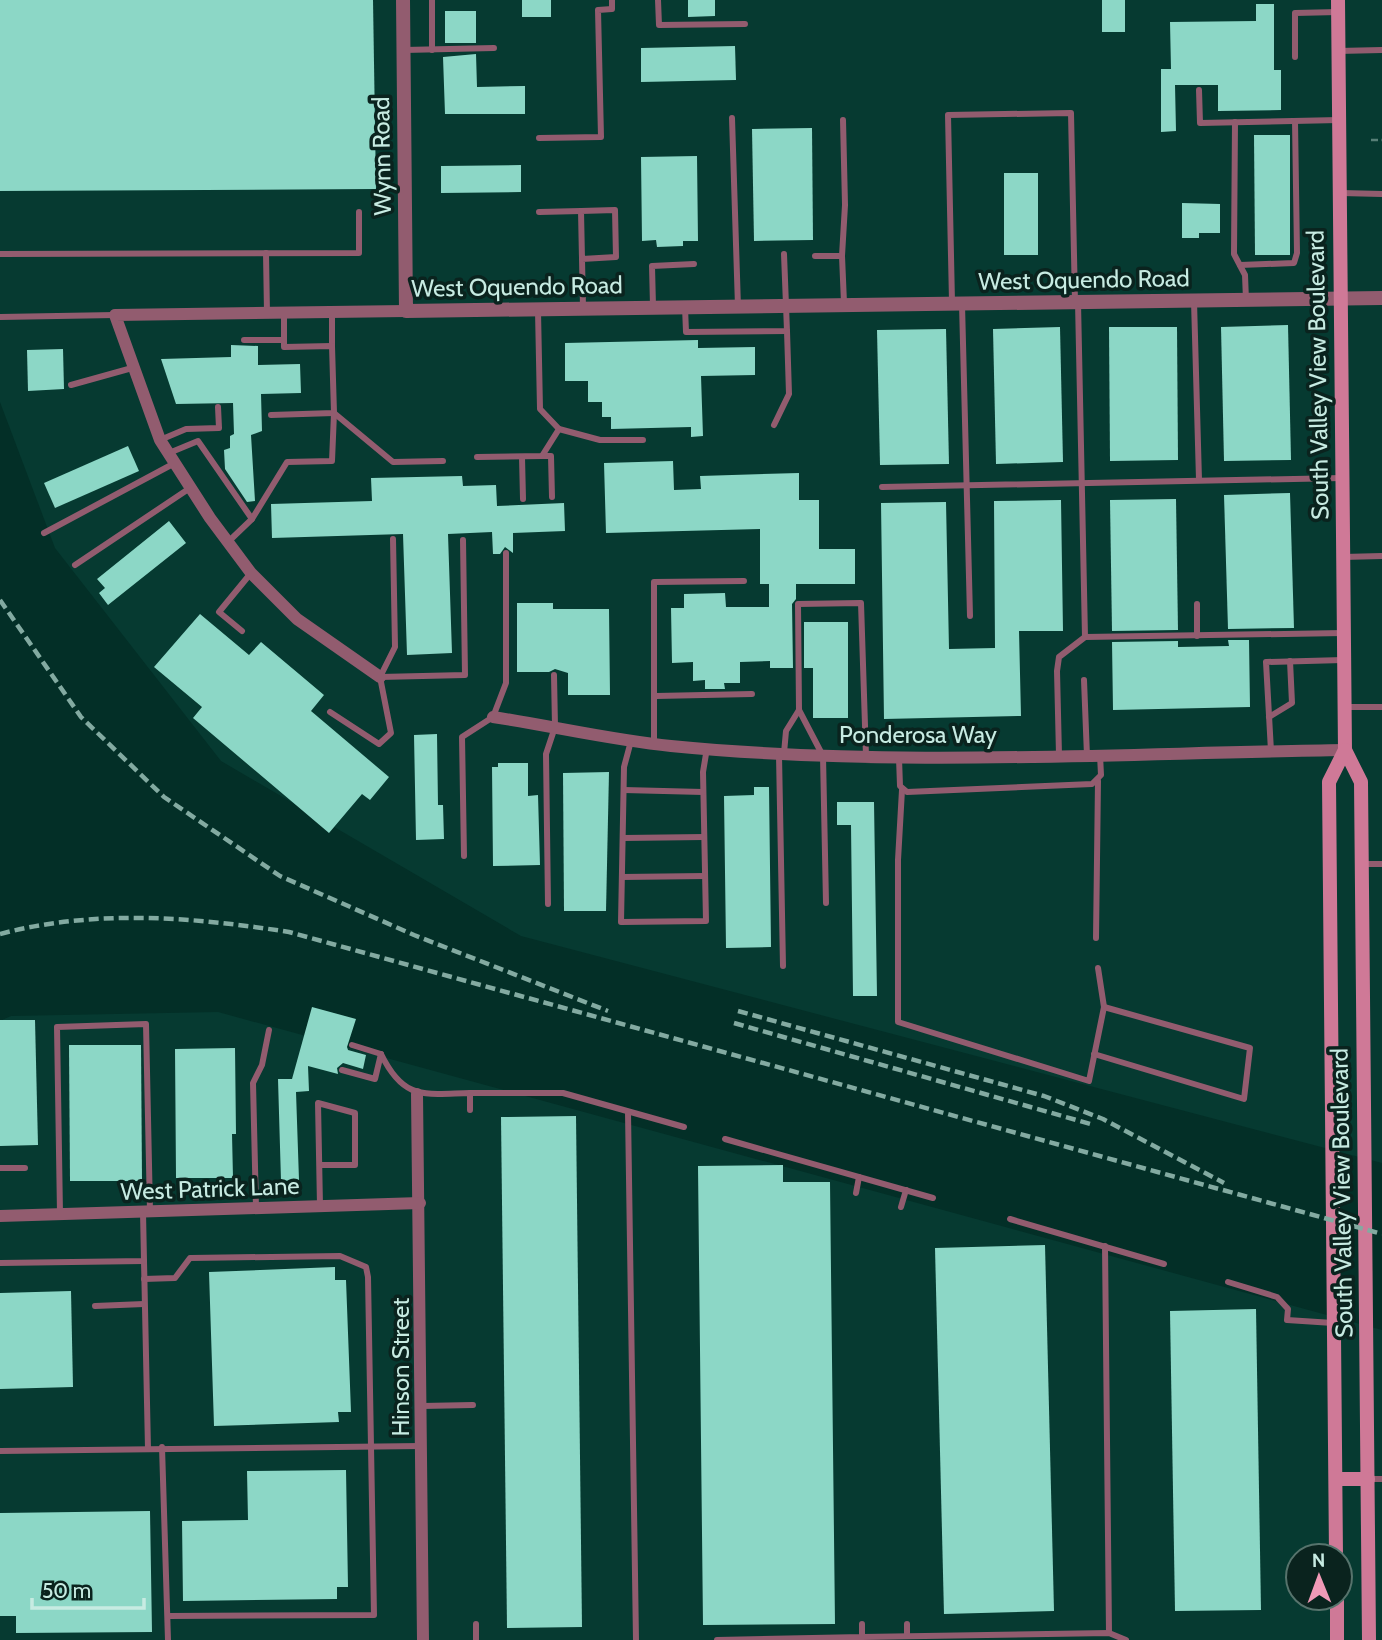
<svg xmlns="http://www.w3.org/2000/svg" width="1382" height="1640" font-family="Cabin,sans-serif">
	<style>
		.built { fill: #063a31; fill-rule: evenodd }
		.building { fill: #8cd7c6 }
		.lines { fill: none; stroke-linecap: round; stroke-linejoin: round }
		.path { stroke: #577f77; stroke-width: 2.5; stroke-dasharray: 7 3.5; stroke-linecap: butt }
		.service { stroke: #925c6f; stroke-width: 6 }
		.minor { stroke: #925c6f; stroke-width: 12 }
		.tertiary { stroke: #925c6f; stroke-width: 14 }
		.secondary { stroke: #cf7997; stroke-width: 14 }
		.rail { stroke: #83aaa1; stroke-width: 4.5; stroke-dasharray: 10 5; stroke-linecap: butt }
		.labels { text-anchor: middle; stroke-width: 7; stroke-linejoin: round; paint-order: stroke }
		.street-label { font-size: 24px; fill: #c7ebe2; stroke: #0a231e }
	</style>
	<rect width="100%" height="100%" fill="#032f27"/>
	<!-- built -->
	<g class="built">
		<path d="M0,0H1382V1163L521,936L221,761L55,548L0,402Z"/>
		<path d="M218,1012L1382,1330V1640H0V1021L11,1016ZM1298,1556H1340V1598H1298Z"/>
	</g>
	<!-- building -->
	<g class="building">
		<path d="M0,0H373L376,189L0,191Z"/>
		<rect x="522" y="0" width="29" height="17"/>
		<path d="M688,0H715V16L688,17Z"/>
		<rect x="1102" y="0" width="23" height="32"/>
		<path d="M1256,4H1274V70H1281V110L1218,111V85H1175L1176,131L1161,132V69H1171L1170,22L1256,21Z"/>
		<rect x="445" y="11" width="31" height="32"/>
		<path d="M735,46L736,80L641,82V48Z"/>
		<path d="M476,54L477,87L525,86V114H445L443,57Z"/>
		<path d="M812,128L813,240L754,241L752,129Z"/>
		<path d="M1254,135H1290V255H1255Z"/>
		<path d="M697,156L698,241H683V246L657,247L656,240L642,241L641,157Z"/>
		<path d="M521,165V192L441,193V166Z"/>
		<rect x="1004" y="173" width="34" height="82"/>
		<path d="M1182,203L1220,204V233H1199V238H1182Z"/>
		<path d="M1288,325L1291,460L1224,461L1221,327Z"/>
		<path d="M1060,327L1063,462L996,464L993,329Z"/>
		<path d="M1109,327H1177L1178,460L1110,461Z"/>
		<path d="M946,329L949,464L880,465L877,330Z"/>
		<path d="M698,340V348L755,347V375L701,376L703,436L691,437V427L611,429V417H602V402H588V381H565V343Z"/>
		<path d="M231,345L258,346V365L300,364L301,393L261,394L262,431L251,435L255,501L247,502L225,469L224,450L230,448V436L234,434L233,403L176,404L161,359L231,357Z"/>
		<path d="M63,349L64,389L28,391L27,350Z"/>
		<path d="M128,446L139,471L55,508L44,483Z"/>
		<path d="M673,461L674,490L701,489L700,476L799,473V500H819V549H855V584H796V599L792,604L793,668H770V661L740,662V683H724L725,689H705V680L693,681V662L672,663L671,608H684V594L725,593L726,607H769V584H760V529L606,533L604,463Z"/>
		<path d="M462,476L463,486L496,485L497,506L564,503L565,531L513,533V553L505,547L500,554H493L492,532L448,534L452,653L407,655L403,534L272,538L271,504L372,501L371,478Z"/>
		<path d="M1290,493L1294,628L1228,629L1224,495Z"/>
		<path d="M1176,499L1178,630L1112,631L1110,500Z"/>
		<path d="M1061,500L1063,631H1019L1021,716L884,719L881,503L946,502L949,649L995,648L994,501Z"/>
		<path d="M169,521L186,543L108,605L99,593L105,588L97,579Z"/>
		<path d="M517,603H553V609H609L610,695H568V673L555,669L549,672H517Z"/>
		<path d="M200,614L249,655L261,642L324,695L311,711L389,777L370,800L362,794L329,833L193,718L202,707L154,667Z"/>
		<path d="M804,622H848V718H813V668H804Z"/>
		<path d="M1228,640H1249L1250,707L1113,710L1112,642L1178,641V647L1229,646Z"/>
		<path d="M437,734L438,805H443L444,839L416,840L414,735Z"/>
		<path d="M498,763H528V796L538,795L540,865L493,866L492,767H498Z"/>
		<path d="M609,772L606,911H564L563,773Z"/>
		<path d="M754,787H769L771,947L726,948L724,796L754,795Z"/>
		<path d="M837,802H874L877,996H853L851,825H837Z"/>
		<path d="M312,1007L356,1019L347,1047L348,1050L366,1055L363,1069L343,1063L337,1068L338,1074L308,1066L309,1091L296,1092L299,1180L281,1181L278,1079H292Z"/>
		<path d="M0,1020H35L38,1145L0,1146Z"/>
		<path d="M69,1045H141L142,1181H70Z"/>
		<path d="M235,1048L236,1134H232L233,1178H176L175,1049Z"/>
		<path d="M576,1116L582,1627L507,1628L501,1117Z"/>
		<path d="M783,1165V1182H830L835,1624L703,1625L698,1166Z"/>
		<path d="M1045,1245L1054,1611L944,1614L935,1248Z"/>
		<path d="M335,1267V1280H346L351,1412H338L339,1422L214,1426L209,1272Z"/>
		<path d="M71,1291L73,1387L0,1389V1293Z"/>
		<path d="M1256,1309L1261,1610L1175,1611L1170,1311Z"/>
		<path d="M346,1470L348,1587H337V1599L183,1601L182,1521L248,1520L247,1471Z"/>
		<path d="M150,1511L152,1632L16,1633V1616H0V1513Z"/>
	</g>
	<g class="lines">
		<!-- path -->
		<path class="path" d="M1371,140H1382"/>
		<!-- service -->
		<g class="service">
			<path d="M432,0V50"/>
			<path d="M658,0L659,25L745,24"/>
			<path d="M404,50L494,48"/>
			<path d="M1338,51L1382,50"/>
			<path d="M1295,57V13L1338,12"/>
			<path d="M1199,90L1200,123L1339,120"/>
			<path d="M732,118L738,307"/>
			<path d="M1235,122L1234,254L1245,275L1246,300"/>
			<path d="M539,138L601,137L598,10L612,9V0"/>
			<path d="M1341,193L1382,194"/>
			<path d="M539,212L581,211"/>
			<path d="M266,253L267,313"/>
			<path d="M0,254L359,253V212"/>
			<path d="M815,256H842L844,303"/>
			<path d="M842,256L845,205L843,120"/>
			<path d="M582,259L616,257L615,210L581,211L583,307"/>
			<path d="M1240,265L1294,263L1297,253L1295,121"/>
			<path d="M1194,301L1199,480"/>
			<path d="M952,302L948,115L1071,113L1075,302"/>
			<path d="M962,304L970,616"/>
			<path d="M653,306L652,266L694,264"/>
			<path d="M685,307L686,332L787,331L784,254"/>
			<path d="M538,311L540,409L559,429L600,440H643"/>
			<path d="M0,317L115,315"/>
			<path d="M244,340H284"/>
			<path d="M332,346V312"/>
			<path d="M71,385L132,368"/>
			<path d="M334,413L393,462L443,461"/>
			<path d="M271,415L334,413L332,346L284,347V312"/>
			<path d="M774,425L789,394L787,331"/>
			<path d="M160,440L186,429L219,428L218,407"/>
			<path d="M169,453L198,441L252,519L228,542"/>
			<path d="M542,456H551L552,497"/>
			<path d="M477,457L542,456L559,429"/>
			<path d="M522,457L523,499"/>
			<path d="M882,487L1342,478"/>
			<path d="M252,519L287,462L332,461L334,413"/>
			<path d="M44,533L173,464"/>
			<path d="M1343,557L1382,556"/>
			<path d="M75,565L190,488"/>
			<path d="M1197,604V636"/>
			<path d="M242,631L219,612L251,573"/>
			<path d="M1085,637L1344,633"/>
			<path d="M380,677L465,675L463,540"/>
			<path d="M1084,680L1087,756"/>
			<path d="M656,696L752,694"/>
			<path d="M1345,707H1382"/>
			<path d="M799,710L823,756L826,903"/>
			<path d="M330,712L379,744L391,733L380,677L395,647L393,539"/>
			<path d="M1269,717L1292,703L1290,661"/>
			<path d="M631,741L624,767L621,922L706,921L703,772L707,748"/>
			<path d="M654,743V582L744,581"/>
			<path d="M1271,751L1266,662L1343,660"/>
			<path d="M784,753L786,731L799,710L798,604L861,603L866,756"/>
			<path d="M779,755L783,966"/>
			<path d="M1059,755L1057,671L1059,657L1085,637L1078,302"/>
			<path d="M899,758L900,786L907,792L1092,784L1101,775L1100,755"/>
			<path d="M624,790L703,792"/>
			<path d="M902,790L898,860V1022L1089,1081L1104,1007L1098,968"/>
			<path d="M623,838L704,837"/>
			<path d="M464,856L462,737L493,717L506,683V553"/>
			<path d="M1362,864H1382"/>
			<path d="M622,877L705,876"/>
			<path d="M548,904L546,754L555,727L554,675"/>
			<path d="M1096,938L1098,781"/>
			<path d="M352,1045L381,1054C404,1101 424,1094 470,1093V1110"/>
			<path d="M1094,1054L1244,1099L1250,1048L1104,1007"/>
			<path d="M342,1070L375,1079L381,1054"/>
			<path d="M470,1093H563L684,1127"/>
			<path d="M628,1112L636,1640"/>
			<path d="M725,1139L933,1198"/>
			<path d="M320,1165H355V1113L318,1103L320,1206"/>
			<path d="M0,1168H25"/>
			<path d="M856,1193L859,1177"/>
			<path d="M901,1207L906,1190"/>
			<path d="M256,1208L253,1083L262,1065L269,1030"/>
			<path d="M60,1214L57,1027L146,1024L150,1211"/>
			<path d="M1010,1219L1164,1264"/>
			<path d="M1105,1246L1109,1633"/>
			<path d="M144,1261L148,1449"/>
			<path d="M0,1263L144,1261L143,1212"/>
			<path d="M144,1279L175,1278L190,1258L340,1256L366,1267L368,1277L374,1615L168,1616"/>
			<path d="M1228,1282L1277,1297L1288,1309L1287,1320L1333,1323"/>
			<path d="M95,1306L144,1304"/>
			<path d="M422,1406L473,1405"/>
			<path d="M162,1447L168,1640"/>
			<path d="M0,1451L421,1446"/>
			<path d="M1368,1479H1382"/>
			<path d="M476,1624V1640"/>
			<path d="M907,1624V1636"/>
			<path d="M862,1637L1109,1633L1126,1640"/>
			<path d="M717,1640L862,1637V1624"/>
		</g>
		<!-- minor -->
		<g class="minor">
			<path d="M380,677L297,619L251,573L210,518L160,440L115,315L406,311"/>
			<path d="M493,717C552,726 611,740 671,746C894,768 1121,753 1345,750"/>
			<path d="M417,1094L423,1640"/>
			<path d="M0,1216L420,1203"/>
		</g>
		<!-- tertiary -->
		<path class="tertiary" d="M403,0L406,311L1382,298"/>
		<!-- secondary -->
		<g class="secondary">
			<path d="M1338,0L1345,750L1361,782L1369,1640"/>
			<path d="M1336,1479H1368"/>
			<path d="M1336,1556L1329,782L1345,750"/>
			<path d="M1337,1598V1640"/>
		</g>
		<!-- rail -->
		<g class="rail">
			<path d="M0,600L81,717L164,797L280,876L414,935L608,1011"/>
			<path d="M0,934C95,909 193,917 289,932L1382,1234"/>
			<path d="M738,1011L1044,1096L1103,1119L1224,1183"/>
			<path d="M734,1023L1094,1125"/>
		</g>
	</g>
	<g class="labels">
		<!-- street labels -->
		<g class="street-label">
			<text transform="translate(382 156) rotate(-91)" y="8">Wynn Road</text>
			<text transform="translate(1084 280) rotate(-1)" y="8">West Oquendo Road</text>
			<text transform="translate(517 287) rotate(-1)" y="8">West Oquendo Road</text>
			<text transform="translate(1318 375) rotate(-91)" y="8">South Valley View Boulevard</text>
			<text x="918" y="743">Ponderosa Way</text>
			<text transform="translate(210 1189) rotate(-2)" y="8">West Patrick Lane</text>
			<text transform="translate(1342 1193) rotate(-91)" y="8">South Valley View Boulevard</text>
			<text transform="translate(401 1367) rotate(-90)" y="8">Hinson Street</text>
		</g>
	</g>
	<!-- north arrow -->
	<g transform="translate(1319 1577) rotate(359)"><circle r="33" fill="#0a231e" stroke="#56736c" stroke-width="2"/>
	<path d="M0-5L12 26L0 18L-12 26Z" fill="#f09ab7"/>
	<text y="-10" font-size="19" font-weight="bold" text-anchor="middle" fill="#c7ebe2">N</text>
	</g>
	<!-- scale -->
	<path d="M32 1598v10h112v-10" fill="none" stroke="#c7ebe2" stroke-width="3.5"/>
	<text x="42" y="1598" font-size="21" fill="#c7ebe2" stroke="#0a231e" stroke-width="5" paint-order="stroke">50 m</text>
</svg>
